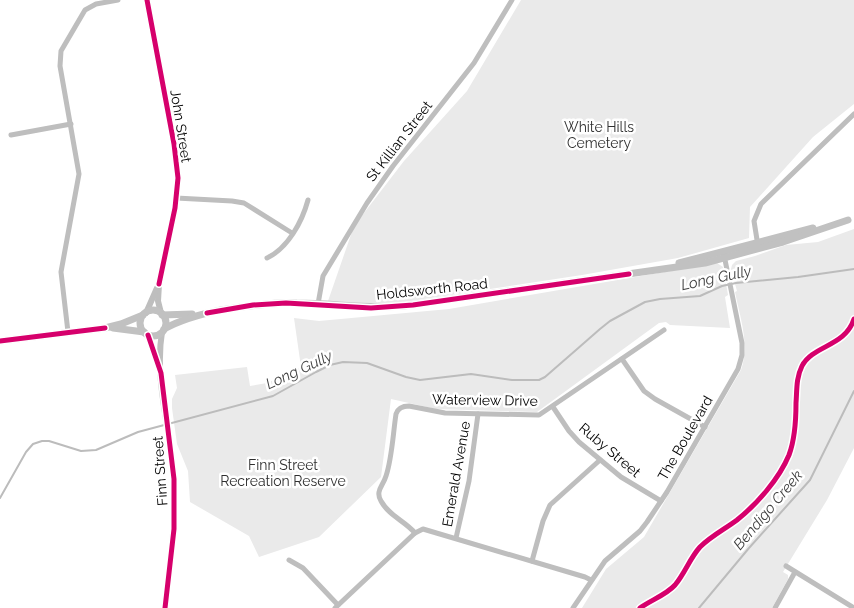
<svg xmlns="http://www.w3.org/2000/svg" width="854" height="608" font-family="Raleway,sans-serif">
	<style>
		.green { fill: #eaeaea }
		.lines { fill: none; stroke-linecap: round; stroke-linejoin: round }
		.stream { stroke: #bcbcbc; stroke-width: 2 }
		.minor { stroke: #bebebe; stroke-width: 5 }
		.tertiary { stroke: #bebebe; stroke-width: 6 }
		.secondary { stroke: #c1c1c1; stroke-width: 7 }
		.cycleway-casing { stroke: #fff; stroke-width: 8 }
		.cycleway { stroke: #d6006c; stroke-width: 5 }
		.labels { text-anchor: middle; stroke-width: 5; stroke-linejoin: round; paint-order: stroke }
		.street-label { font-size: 14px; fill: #000; stroke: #fff }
		.park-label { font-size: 14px; fill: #2f2f2f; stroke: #fff }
		.water-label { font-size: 15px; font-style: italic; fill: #404040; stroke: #fff }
	</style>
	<rect width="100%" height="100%" fill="#fff"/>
	<!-- green -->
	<g class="green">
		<path d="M521,0H854V104L813,137L750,207L749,238L678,258L582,275L391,304L328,301L354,226L404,161L467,91Z"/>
		<path d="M854,229V448L827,500L783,572L788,575V579L772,608H582L606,569L644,537L741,370C750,345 740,317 735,292L737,291L731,269L732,265L736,261L755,256L786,245L818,242Z"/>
		<path d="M717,263L723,267L728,295L725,297L730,328L670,325L666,322L659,323L537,412L436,409L391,399L381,477L319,537L259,557L249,536L190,502L188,471L177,444L172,408V399L177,388L175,375L247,367L250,386L267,383L301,367L294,318L319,321L449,309Z"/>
	</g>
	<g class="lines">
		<!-- stream -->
		<g class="stream">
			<path d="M0,498L26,452L33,444L42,441H49L81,451L96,450L138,432L273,396L316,372L330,365L343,362L367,363L406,377L420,380L471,374L512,380H539L545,377L576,350L600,329L610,321L645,302L660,299L700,296L722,286L736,283L798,277L854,269"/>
			<path d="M699,608L749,548L810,480L854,391"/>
		</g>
		<!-- minor -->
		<g class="minor">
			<path d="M11,135L71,124"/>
			<path d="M176,198L232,201L244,203L292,233"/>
			<path d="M758,246L754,221L761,204L854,114"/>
			<path d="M267,258C288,248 302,222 308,200"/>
			<path d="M318,304L323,276L367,203L393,166L474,63L512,0"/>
			<path d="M68,332L61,272L79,174L60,66L61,51L85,10L96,4L118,0"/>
			<path d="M622,359L644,391L655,399L705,427"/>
			<path d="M553,407L569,431L579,442L621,477L661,501"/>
			<path d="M415,533C405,521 389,516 381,501C375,491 383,486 386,476C392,458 393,434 396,414C398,408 402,406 409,406L445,413L539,415L664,330"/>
			<path d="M456,538L469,481L478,414"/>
			<path d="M289,560L303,568L338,605"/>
			<path d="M532,561L543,521L550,505L600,460"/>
			<path d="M786,566L854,608"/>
			<path d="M335,608L415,533L423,529L585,577L591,580"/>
			<path d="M573,608L605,561L640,531L647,522L667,492L738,369L742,355V343L724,255"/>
			<path d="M775,608L795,572"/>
		</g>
		<!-- tertiary -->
		<g class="tertiary">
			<path d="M147,0L174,144L178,178L175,208L159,284L158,301L161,313"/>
			<path d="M146,313L157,288"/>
			<path d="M162,332C154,380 171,431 174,479C177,522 169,565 165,608"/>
			<path d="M148,335L159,367"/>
		</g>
		<!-- secondary -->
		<g class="secondary">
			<path d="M679,263L813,228"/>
			<circle cx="153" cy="323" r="13"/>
			<path d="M162,315L192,314"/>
			<path d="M113,328L144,332"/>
			<path d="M164,329C182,319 201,314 221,310C246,306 272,302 297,303C333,303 368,309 404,306L705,263L783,242L848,220"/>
			<path d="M0,341L105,328L121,324L143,315"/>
		</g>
		<!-- cycleway casing -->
		<g class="cycleway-casing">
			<g id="cycleway">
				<path d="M147,0L174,144L178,178L175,208L159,284"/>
				<path d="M207,313L253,305L286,303L371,308L413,305L629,274"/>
				<path d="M148,335L161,373L174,479V529L165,608"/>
				<path d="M0,341L105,328"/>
				<path d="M640,608C651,600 666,595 675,585C685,573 690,558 700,547C711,536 725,529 737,520C757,504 779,479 789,455C795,439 796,420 796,403C797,390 796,378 802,366C813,345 845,347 854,319"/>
			</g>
		</g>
		<!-- cycleway -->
		<use href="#cycleway" class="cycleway"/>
	</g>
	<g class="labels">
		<!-- street labels -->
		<g class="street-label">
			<text transform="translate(181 126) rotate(81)" y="5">John Street</text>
			<text transform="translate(399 141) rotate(-52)" y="5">St Killian Street</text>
			<text transform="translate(432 289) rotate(-6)" y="5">Holdsworth Road</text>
			<text transform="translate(485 400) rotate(1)" y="5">Waterview Drive</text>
			<text transform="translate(685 438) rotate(-60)" y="5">The Boulevard</text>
			<text transform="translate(610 450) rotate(40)" y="5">Ruby Street</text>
			<text transform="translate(160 471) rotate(-94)" y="5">Finn Street</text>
			<text transform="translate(456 474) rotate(-80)" y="5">Emerald Avenue</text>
		</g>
		<!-- park labels -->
		<g class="park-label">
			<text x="599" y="132">White Hills<tspan x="599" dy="16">Cemetery</tspan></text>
			<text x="283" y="470">Finn Street<tspan x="283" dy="16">Recreation Reserve</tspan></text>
		</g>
		<!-- water labels -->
		<g class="water-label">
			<text transform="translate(716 278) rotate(-12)" y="5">Long Gully</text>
			<text transform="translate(299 370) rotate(-25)" y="5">Long Gully</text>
			<text transform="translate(768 510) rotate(-50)" y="5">Bendigo Creek</text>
		</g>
	</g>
</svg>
